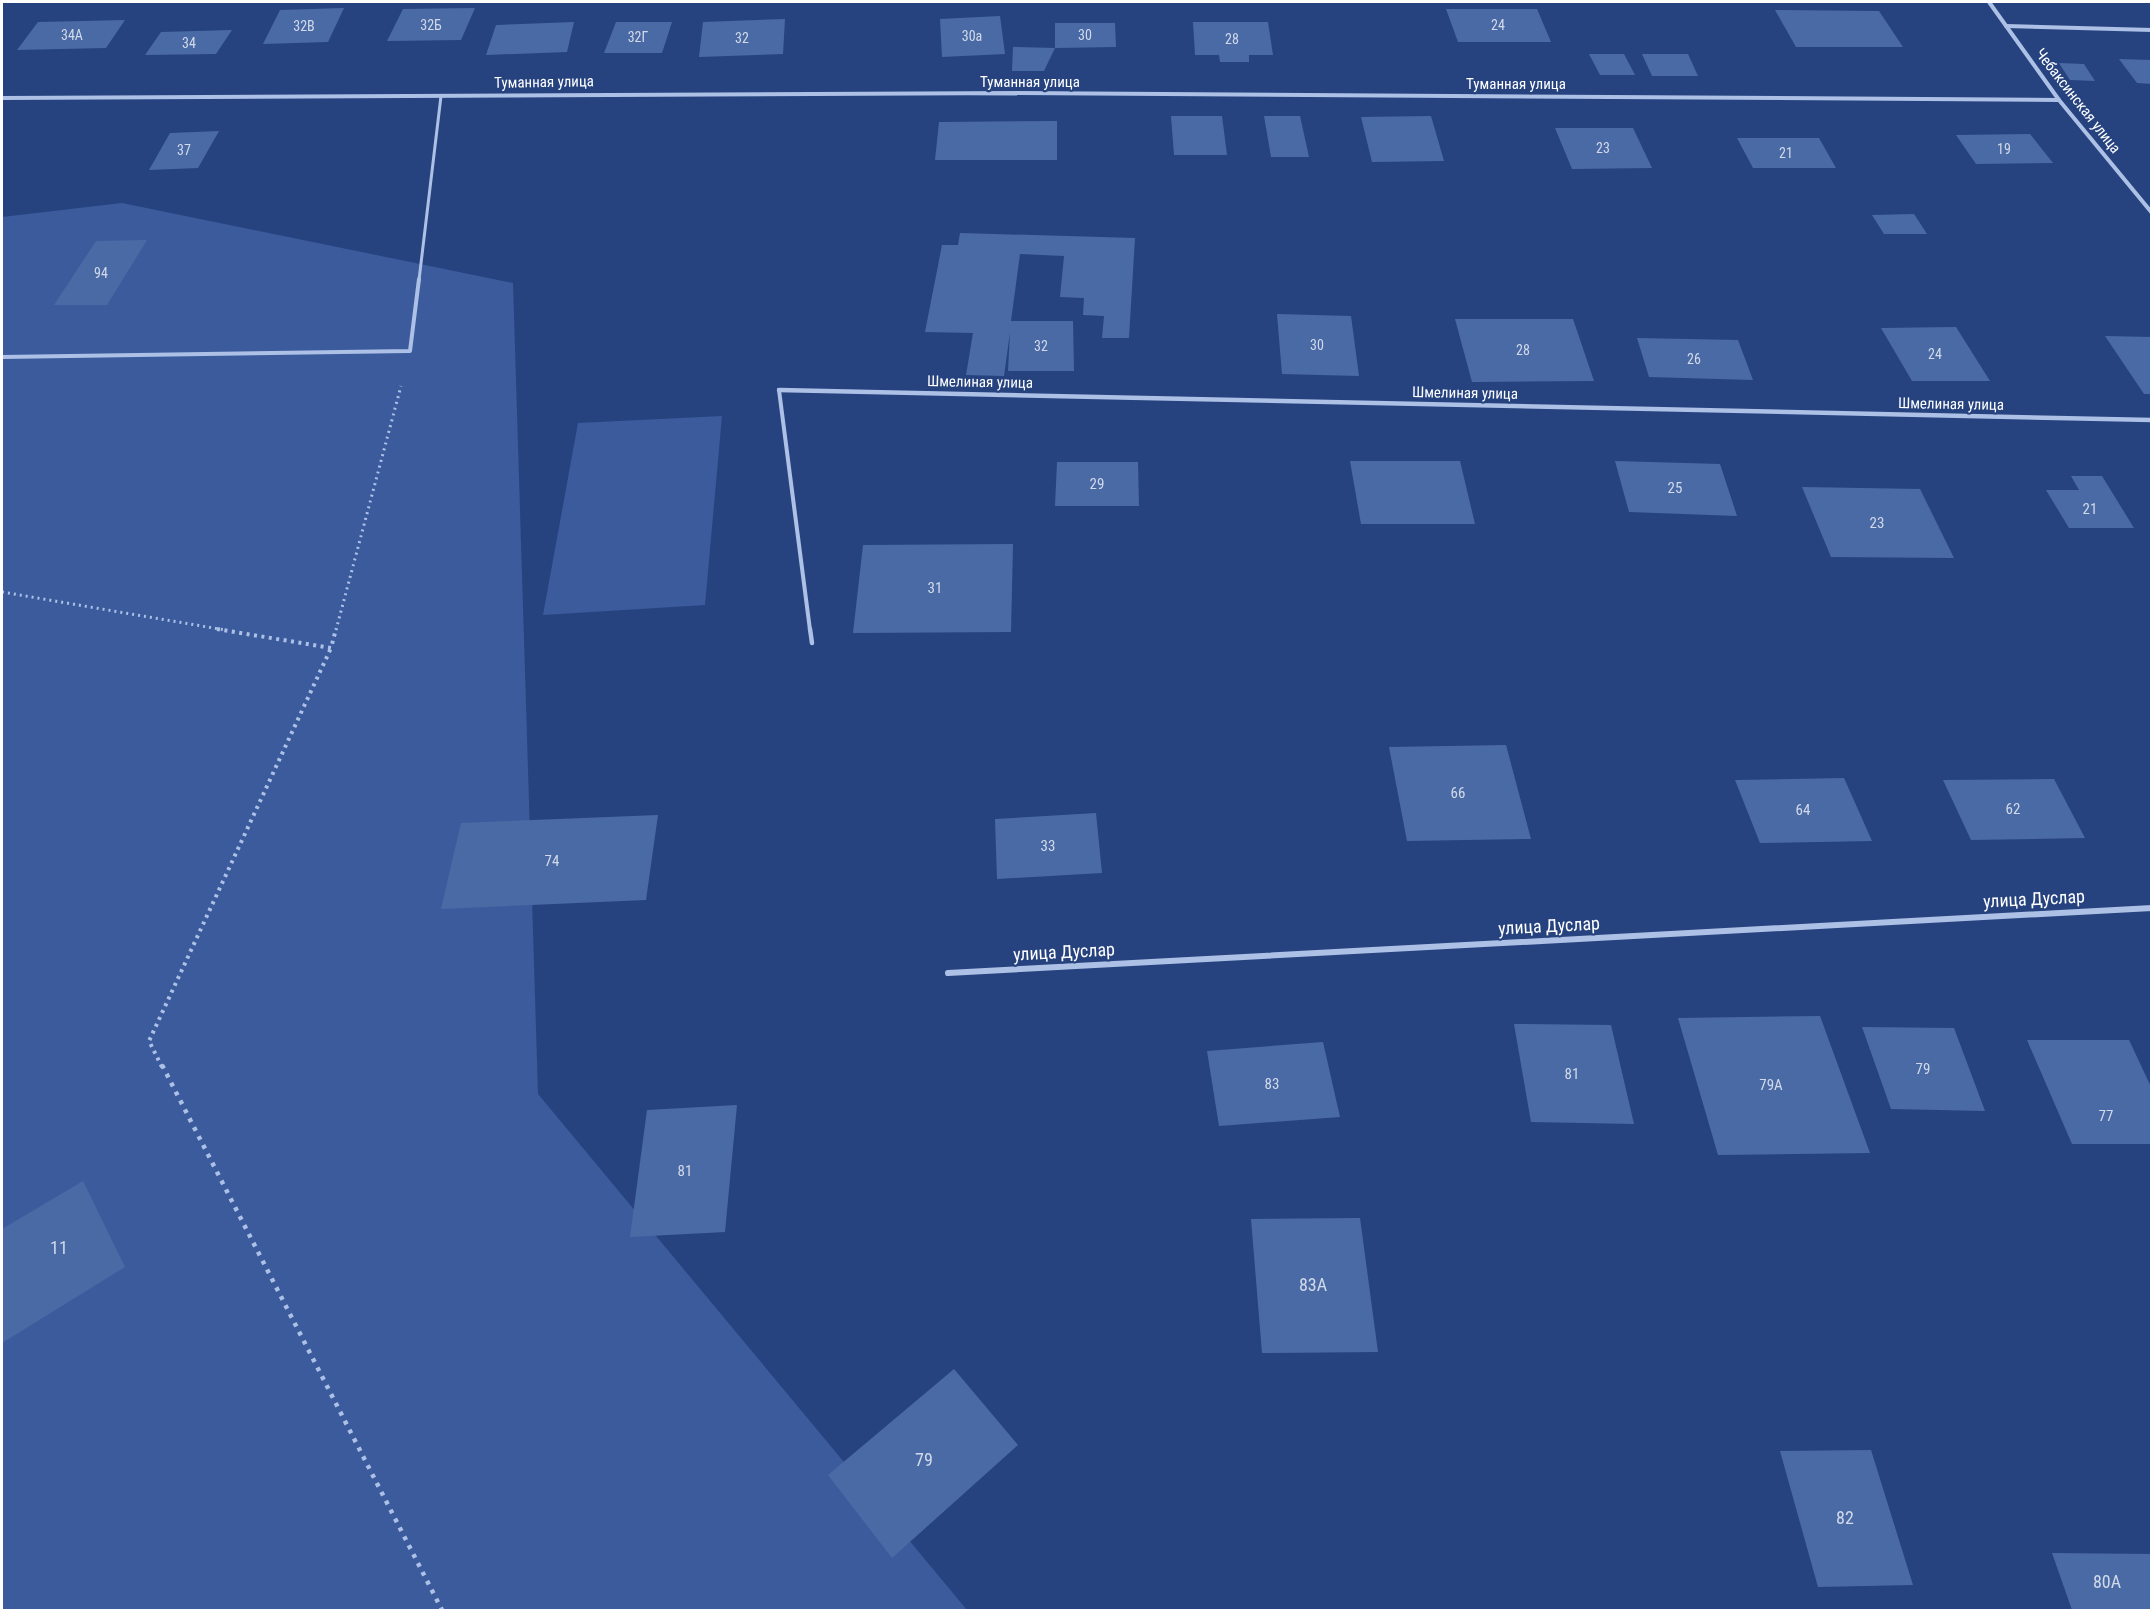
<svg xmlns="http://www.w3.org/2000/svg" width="2153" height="1612" font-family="'Roboto Condensed',sans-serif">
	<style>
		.green { fill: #3b5b9d }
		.building { fill: #4a6aa6 }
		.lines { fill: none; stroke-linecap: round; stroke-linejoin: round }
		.path-far2 { stroke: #adc0e6; stroke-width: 3; stroke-dasharray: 2 4; stroke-linecap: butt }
		.path-far1 { stroke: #adc0e6; stroke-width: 4; stroke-dasharray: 3 4.5; stroke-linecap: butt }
		.path { stroke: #adc0e6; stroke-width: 4.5; stroke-dasharray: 4 6; stroke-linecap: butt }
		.service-far2 { stroke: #adc0e6; stroke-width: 3 }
		.service-far1 { stroke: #adc0e6; stroke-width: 4 }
		.service { stroke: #adc0e6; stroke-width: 4.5 }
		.minor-far2 { stroke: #adc0e6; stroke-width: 4 }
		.minor-far1 { stroke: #adc0e6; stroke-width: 4.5 }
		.minor { stroke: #adc0e6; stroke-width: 6 }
		.labels { text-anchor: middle; stroke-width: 4.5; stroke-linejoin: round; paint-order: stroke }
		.far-number-label { font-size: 14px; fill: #d2dae9 }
		.far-street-label { font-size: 15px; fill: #fff; stroke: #26437f }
		.number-label { font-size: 15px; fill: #d2dae9 }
		.street-label { font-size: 18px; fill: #fff; stroke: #26437f }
		.near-number-label { font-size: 18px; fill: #d2dae9 }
	</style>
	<rect width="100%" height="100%" fill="#26437f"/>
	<!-- green -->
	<g class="green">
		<path d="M122,203L513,283L538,1094L967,1610H2V217Z"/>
		<path d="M722,416L705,605L543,615L578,423Z"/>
	</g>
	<!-- building -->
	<g class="building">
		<path d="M344,8L328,42L263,44L280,10Z"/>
		<path d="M475,8L461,40L387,41L403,9Z"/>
		<path d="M1446,9H1537L1551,42H1458Z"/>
		<path d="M1775,10L1879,11L1903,47H1796Z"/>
		<path d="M1000,16L1005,54L942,57L940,19Z"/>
		<path d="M785,19L783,54L699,57L703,22Z"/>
		<path d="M125,20L106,48L17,50L38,22Z"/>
		<path d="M574,22L567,52L486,55L496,25Z"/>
		<path d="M616,22H672L662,53H604Z"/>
		<path d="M1193,22H1268L1273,55H1249V62H1220L1219,55H1195Z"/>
		<path d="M1055,23H1115L1116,47L1055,48L1044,71H1012L1013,47L1055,48Z"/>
		<path d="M232,30L216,54L145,55L161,32Z"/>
		<path d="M1589,54H1624L1635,75H1600Z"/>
		<path d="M1642,54H1688L1698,76H1652Z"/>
		<path d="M2119,59L2152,60V84L2137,83Z"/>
		<path d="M2059,63L2084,64L2095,81L2070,80Z"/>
		<path d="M1171,116H1222L1227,155H1174Z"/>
		<path d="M1264,116H1300L1309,157H1271Z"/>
		<path d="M1431,116L1444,161L1372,162L1361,117Z"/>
		<path d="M1057,121V160H935L939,122Z"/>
		<path d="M1555,128H1633L1652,168L1572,169Z"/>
		<path d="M219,131L198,168L149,170L170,133Z"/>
		<path d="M2030,134L2053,163L1976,164L1956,135Z"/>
		<path d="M1737,138H1819L1836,168H1753Z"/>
		<path d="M1914,214L1927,234H1884L1872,215Z"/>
		<path d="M960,233L1135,238L1129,338H1102L1104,316L1083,315L1084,298L1060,297L1064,256L1020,254L1011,321H1073L1074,371H1008L1010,332L1004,376L966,375L973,333L925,332L942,245H958Z"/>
		<path d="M147,240L107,305H54L96,241Z"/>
		<path d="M1277,314L1351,316L1359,376L1282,374Z"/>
		<path d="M1455,319H1573L1594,381L1472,382Z"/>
		<path d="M1956,327L1990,381H1912L1881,328Z"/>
		<path d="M2105,336L2152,337V394H2144Z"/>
		<path d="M1637,338L1738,340L1753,380L1649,377Z"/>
		<path d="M1350,461H1460L1475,524H1361Z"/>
		<path d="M1615,461L1720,464L1737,516L1629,512Z"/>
		<path d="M1057,462H1138L1139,506H1055Z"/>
		<path d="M2071,476H2102L2134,528H2069L2046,490H2079Z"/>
		<path d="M1802,487L1920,489L1954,558L1831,557Z"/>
		<path d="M1013,544L1011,632L853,633L863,545Z"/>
		<path d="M1506,745L1531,839L1407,841L1389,747Z"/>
		<path d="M1844,778L1872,841L1760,843L1735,780Z"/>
		<path d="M2054,779L2085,838L1971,840L1943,780Z"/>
		<path d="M1096,813L1102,873L997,879L995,819Z"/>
		<path d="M658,815L646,900L441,909L461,823Z"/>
		<path d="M1820,1016L1870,1153L1718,1155L1678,1018Z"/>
		<path d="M1514,1024L1611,1025L1634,1124L1531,1122Z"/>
		<path d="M1862,1027L1954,1028L1985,1111L1891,1109Z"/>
		<path d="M2027,1040H2129L2152,1089V1144H2072Z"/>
		<path d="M1323,1042L1340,1117L1219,1126L1207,1051Z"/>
		<path d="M737,1105L725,1232L630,1237L647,1110Z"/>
		<path d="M83,1181L125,1267L2,1343V1229Z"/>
		<path d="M1360,1218L1378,1352L1262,1353L1251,1219Z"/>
		<path d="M954,1369L1018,1445L892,1558L828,1475Z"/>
		<path d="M1871,1450L1913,1585L1818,1587L1780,1451Z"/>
		<path d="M2052,1553L2152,1554V1610H2072Z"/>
	</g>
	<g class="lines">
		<!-- path-far2 -->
		<g class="path-far2">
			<path d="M2,592L225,630"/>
			<path d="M336,630L401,386"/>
		</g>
		<!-- path-far1 -->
		<g class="path-far1">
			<path d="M217,629L331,648L336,629"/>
			<path d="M162,1067L149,1041L331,648"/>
		</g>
		<!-- path -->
		<path class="path" d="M162,1065L442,1610"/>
		<!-- service-far2 -->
		<path class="service-far2" d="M419,280L441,96"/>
		<!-- service-far1 -->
		<g class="service-far1">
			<path d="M2,357L410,351L419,279"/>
			<path d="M779,390L810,630"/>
		</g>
		<!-- service -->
		<path class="service" d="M810,629L812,643"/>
		<!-- minor-far2 -->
		<g class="minor-far2">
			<path d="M1989,2L2059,100L2152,213"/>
			<path d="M2006,26L2152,30"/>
			<path d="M2,98L1018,93L2059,100"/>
		</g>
		<!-- minor-far1 -->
		<path class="minor-far1" d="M779,390L2152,420"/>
		<!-- minor -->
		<path class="minor" d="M948,973L2152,908"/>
	</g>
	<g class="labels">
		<!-- far-number labels -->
		<g class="far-number-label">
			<text x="431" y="30">32Б</text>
			<text x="1498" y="30">24</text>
			<text x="304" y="31">32В</text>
			<text x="72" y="40">34А</text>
			<text x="1085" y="40">30</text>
			<text x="972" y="41">30а</text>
			<text x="638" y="42">32Г</text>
			<text x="742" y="43">32</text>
			<text x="1232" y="44">28</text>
			<text x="189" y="48">34</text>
			<text x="1603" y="153">23</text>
			<text x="2004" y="154">19</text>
			<text x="184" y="155">37</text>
			<text x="1786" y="158">21</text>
			<text x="101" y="278">94</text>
			<text x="1317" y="350">30</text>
			<text x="1041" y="351">32</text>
			<text x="1523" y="355">28</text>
			<text x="1935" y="359">24</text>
			<text x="1694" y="364">26</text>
		</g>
		<!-- far-street labels -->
		<g class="far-street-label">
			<text transform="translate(544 82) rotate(-1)" y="5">Туманная улица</text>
			<text x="1030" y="87">Туманная улица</text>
			<text x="1516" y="89">Туманная улица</text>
			<text transform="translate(2078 101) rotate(52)" y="5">Чебаксинская улица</text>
			<text transform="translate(980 382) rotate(1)" y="5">Шмелиная улица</text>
			<text transform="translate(1465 393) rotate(1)" y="5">Шмелиная улица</text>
			<text transform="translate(1951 404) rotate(1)" y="5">Шмелиная улица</text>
		</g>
		<!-- number labels -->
		<g class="number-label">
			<text x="1097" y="489">29</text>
			<text x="1675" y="493">25</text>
			<text x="2090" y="514">21</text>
			<text x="1877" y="528">23</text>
			<text x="935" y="593">31</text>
			<text x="1458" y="798">66</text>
			<text x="2013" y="814">62</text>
			<text x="1803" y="815">64</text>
			<text x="1048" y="851">33</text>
			<text x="552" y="866">74</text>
			<text x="1923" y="1074">79</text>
			<text x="1572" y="1079">81</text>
			<text x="1272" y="1089">83</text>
			<text x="1771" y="1090">79А</text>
			<text x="2106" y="1121">77</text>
			<text x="685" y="1176">81</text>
		</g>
		<!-- street labels -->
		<g class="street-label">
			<text transform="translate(2034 899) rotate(-3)" y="6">улица Дуслар</text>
			<text transform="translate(1549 926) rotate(-3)" y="6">улица Дуслар</text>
			<text transform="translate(1064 952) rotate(-3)" y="6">улица Дуслар</text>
		</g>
		<!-- near-number labels -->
		<g class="near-number-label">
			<text x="59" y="1254">11</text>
			<text x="1313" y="1291">83А</text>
			<text x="924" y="1466">79</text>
			<text x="1845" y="1524">82</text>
			<text x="2107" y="1588">80А</text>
		</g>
	</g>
	<!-- border -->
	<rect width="2153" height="1612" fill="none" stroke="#ffffff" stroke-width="6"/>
</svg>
